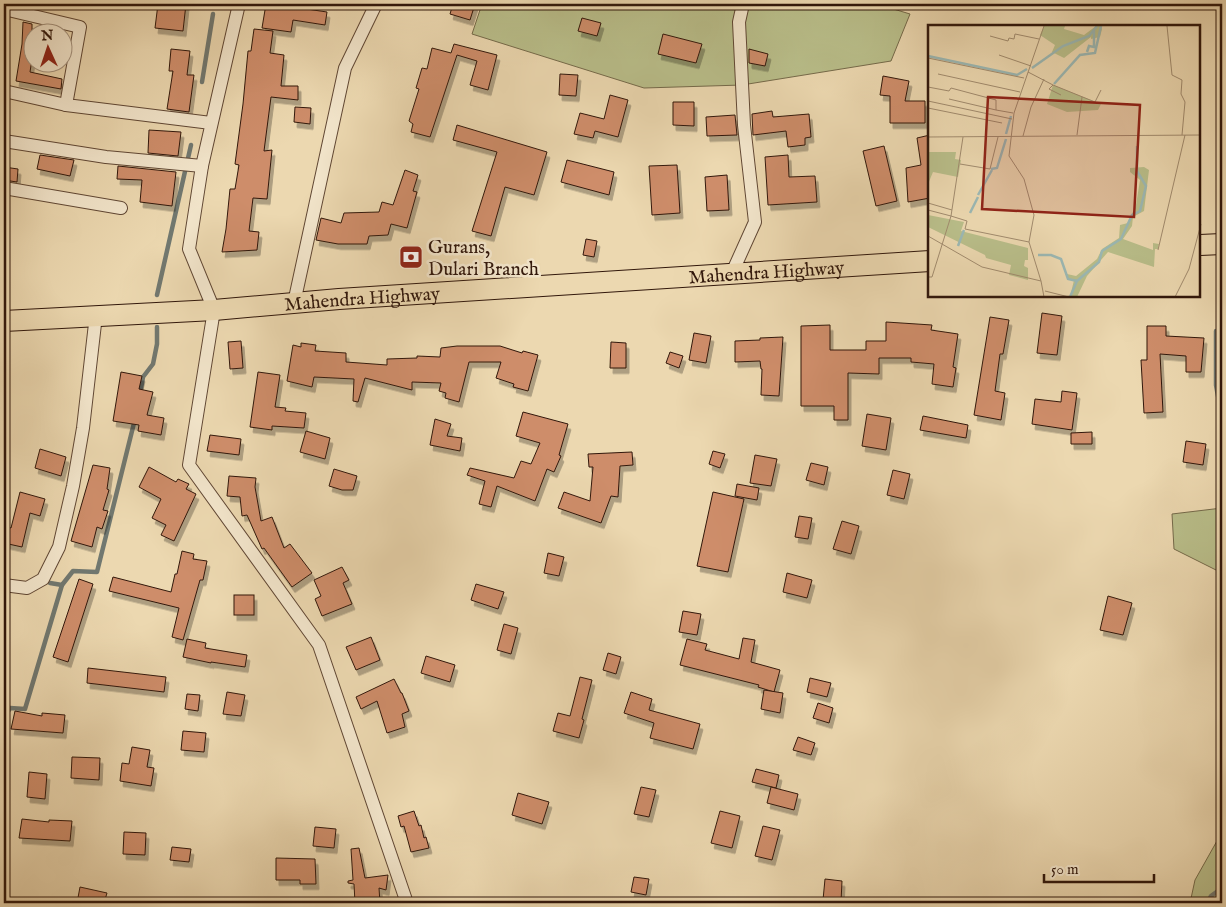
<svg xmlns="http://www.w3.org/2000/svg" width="1226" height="907" font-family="'IM FELL English',serif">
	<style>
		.green { fill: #b9be8a; stroke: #756a4a }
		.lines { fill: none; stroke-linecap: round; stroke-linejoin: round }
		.stream { stroke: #717870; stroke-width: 4.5 }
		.building { fill: #ce8d6b; stroke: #31170b; filter: url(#shadow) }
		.minor-casing { stroke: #604734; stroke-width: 14 }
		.trunk-casing { stroke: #31170b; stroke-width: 22 }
		.minor { stroke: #f3e6cc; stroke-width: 12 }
		.trunk { stroke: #ecd8b0; stroke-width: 20 }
		.labels { text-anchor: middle; stroke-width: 5; stroke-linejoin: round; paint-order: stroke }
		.poi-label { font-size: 19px; fill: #31170b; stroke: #f3e6cc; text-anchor: start }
		.street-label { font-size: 19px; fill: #31170b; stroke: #f3e6cc }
		.inset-river { fill: none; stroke: #9bb8b4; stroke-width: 2.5 }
		.inset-road { fill: none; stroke: #a18b6e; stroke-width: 1 }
		.view { fill: #8f2418; fill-opacity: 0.15; stroke: #8f2418; stroke-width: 2.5 }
		.inset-edge { fill: none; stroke: #31170b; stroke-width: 2.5 }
	</style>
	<defs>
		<filter id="shadow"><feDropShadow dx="3" dy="5.5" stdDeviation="0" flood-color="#0004"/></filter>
	</defs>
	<rect width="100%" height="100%" fill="#ecd8b0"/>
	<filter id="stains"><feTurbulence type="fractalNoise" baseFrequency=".004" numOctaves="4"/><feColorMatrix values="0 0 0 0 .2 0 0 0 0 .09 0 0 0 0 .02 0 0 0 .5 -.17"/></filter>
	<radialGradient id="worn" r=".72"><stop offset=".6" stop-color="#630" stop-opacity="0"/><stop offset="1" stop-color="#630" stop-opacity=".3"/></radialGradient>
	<!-- green -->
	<g class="green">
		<path d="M482,4H877L910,14L891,61L742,85L644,88L472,34Z"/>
		<path d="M1222,508V573L1174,549L1172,514Z"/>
		<path d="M1222,832V901L1220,903H1190L1195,880Z"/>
	</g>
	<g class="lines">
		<!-- stream -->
		<g class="stream">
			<path d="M202,82L213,14"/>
			<path d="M157,295L191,145"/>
			<path d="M1216,331V385L1222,418"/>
			<path d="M140,394L143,377L153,364L157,344V327"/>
			<path d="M50,583L62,585L73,571L97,572L135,419"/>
			<path d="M4,718L10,708L25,709L62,585"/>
			<path d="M1208,903L1211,896L1222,888"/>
		</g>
	</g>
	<!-- building -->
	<g class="building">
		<path d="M158,4H186L183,31L155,28Z"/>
		<path d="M266,4H294L293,7L327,12L325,25L293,20L291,32L262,28Z"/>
		<path d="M453,4H475L470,20L450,14Z"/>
		<path d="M582,18L601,23L597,36L578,31Z"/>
		<path d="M23,22L32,24V59L30,72L62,79L61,89L16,81L22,44Z"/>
		<path d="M254,29L273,31L270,53L284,55L281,86H298V100L271,97L264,151L272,150L267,199L253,198L249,231L259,232L257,250L222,252L226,229L230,189H235L239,165L235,164L243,104L248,51H251Z"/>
		<path d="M663,34L702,44L696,63L658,54Z"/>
		<path d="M454,44L497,55L488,90L470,85L477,61L457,55L430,137L411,132L413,124L409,121L419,89L416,88L422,68L427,69L432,48L451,53Z"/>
		<path d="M171,49L190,51L187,75H194L189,112L167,109L173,71H169Z"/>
		<path d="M749,49L768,54L765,66L749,63Z"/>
		<path d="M560,74L578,75L576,96L559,95Z"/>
		<path d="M883,76L909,81L905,101H925V123H890V96L880,95Z"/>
		<path d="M610,95L628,100L618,137L595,131L593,138L574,134L580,113L604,119Z"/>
		<path d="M673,102H694V126L673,125Z"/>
		<path d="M295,107L311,108L310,124L294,122Z"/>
		<path d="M772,111L773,117L809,114L811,137L805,138V145L788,147L786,131L753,135L752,114Z"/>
		<path d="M735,115L737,135L707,136L706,117Z"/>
		<path d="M457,125L547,152L534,195L505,187L491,236L472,231L497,152L453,140Z"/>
		<path d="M149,130L181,132L178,156L148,153Z"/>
		<path d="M930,135V198L908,202L906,168L921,165L917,138Z"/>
		<path d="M884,146L897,201L876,206L863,151Z"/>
		<path d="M40,155L74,160L70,176L37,169Z"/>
		<path d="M788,155L789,177L815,176L817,202L768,205L765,157Z"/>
		<path d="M567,160L614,172L609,195L561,182Z"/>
		<path d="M677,165L680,213L652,215L649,166Z"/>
		<path d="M118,166L176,172L172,206L140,202L142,180L117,179Z"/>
		<path d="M4,167L18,169L17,182L4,180Z"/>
		<path d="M405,170L418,175L413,191L417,192L407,228L391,224L388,235L369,236L367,244H338L316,240L321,218L341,223L344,213L379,212L382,202L393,205Z"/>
		<path d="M727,175L729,210L707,211L705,177Z"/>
		<path d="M586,239L597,241L594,257L583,255Z"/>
		<path d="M1042,313L1062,316L1057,355L1037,353Z"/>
		<path d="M990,317L1009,320L1003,354H1000L995,391L1005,393L1001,420L974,415Z"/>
		<path d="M886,322L932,325L931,330L958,334L953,367L956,368L953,387L932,384L934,364L911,362V358H879V374L848,373V420H834V406H801V326L830,325V350H866V341H886Z"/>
		<path d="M1147,326H1166V336L1204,338L1201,372H1186V356L1160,354L1163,412L1144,413L1141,360H1147Z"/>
		<path d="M694,333L711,336L706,363L689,360Z"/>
		<path d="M783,337L779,396L761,395L762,369H761L760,361L735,362V341L760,340V338Z"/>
		<path d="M241,341L243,368L230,369L228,342Z"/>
		<path d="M611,342L626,343V368H610Z"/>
		<path d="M301,343L316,345L315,351L346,353V362L387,365V359L417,358V356L440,357L441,348L457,346H500L522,353L523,351L538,355L528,391L513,387L514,384L496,378L501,362H469L459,402L445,398L446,393L439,391L441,383L412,382V390L365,378L358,402L353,401L354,379L314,377L312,387L287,381L293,345L301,347Z"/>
		<path d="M670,352L683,356L679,368L666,363Z"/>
		<path d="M121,372L142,376L139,389L153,392L147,415L164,418L161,435L138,431L139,425L113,421Z"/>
		<path d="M258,372L280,375L275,407L286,408L285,411L306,413L304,428L272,426V430L250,427Z"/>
		<path d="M1062,391L1077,393L1072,430L1032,424L1035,399L1061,402Z"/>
		<path d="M523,412L568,424L559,455L561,456L554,472L547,469L535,501L497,486L491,507L479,504L485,481L467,475L470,468L514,478L521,461L531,464L540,443L516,436Z"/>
		<path d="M867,414L891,418L886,450L862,446Z"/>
		<path d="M923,416L968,425L966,438L920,430Z"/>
		<path d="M435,419L451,424L447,436L462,438L460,451L430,445Z"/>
		<path d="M306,431L330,438L325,459L300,452Z"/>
		<path d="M1092,432V444H1071V433Z"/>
		<path d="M210,435L241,439L239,455L207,451Z"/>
		<path d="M1186,441L1206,444L1203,465L1183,462Z"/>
		<path d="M40,449L66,457L61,476L35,468Z"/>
		<path d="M713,451L725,454L720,468L709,464Z"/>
		<path d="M632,452L633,465L620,466L618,497L611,496L601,523L558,508L564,492L590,501L593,467H589L588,454Z"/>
		<path d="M755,455L777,459L771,486L750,483Z"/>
		<path d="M811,463L828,467L824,485L806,480Z"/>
		<path d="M93,465L110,468L107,489L109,490L103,510L108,511L102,529L97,527L92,547L71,541Z"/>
		<path d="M149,467L176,482L178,479L189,484L186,489L196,494L174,541L161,535L166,525L152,518L161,499L139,487Z"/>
		<path d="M334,469L357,476L353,490H342L329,486Z"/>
		<path d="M893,470L910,474L904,499L887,495Z"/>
		<path d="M229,476L256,478L255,487L261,521L272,517L284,548L290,544L312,573L292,587L264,548L262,549L247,515L242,516L240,497L227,496Z"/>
		<path d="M737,484L759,488L757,500L735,496Z"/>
		<path d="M20,492L45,499L40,516L30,513L22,547L4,543V526L11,528Z"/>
		<path d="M713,492L744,499L728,572L697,566Z"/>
		<path d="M799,516L812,518L808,539L795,537Z"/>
		<path d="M842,521L859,526L851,554L833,549Z"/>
		<path d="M182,551L194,554L193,559L207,561L203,580H200L183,640L172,637L179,608L109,591L113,577L171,592L175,574H177Z"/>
		<path d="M548,553L564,557L559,576L544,573Z"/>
		<path d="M342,567L349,580L343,583L352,604L322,616L315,599L321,596L314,580Z"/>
		<path d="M787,573L812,580L807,598L783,592Z"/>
		<path d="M79,579L93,584L68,662L53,657Z"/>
		<path d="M476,584L504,592L498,609L471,600Z"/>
		<rect x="234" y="595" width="20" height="20"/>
		<path d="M1108,596L1132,603L1123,635L1100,630Z"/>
		<path d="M683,611L701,614L697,635L679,632Z"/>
		<path d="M504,624L518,628L511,654L497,650Z"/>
		<path d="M371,637L380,660L356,670L346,647Z"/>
		<path d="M743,638L755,640L751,662L780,670L774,692L758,687L759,685L680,665L687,639L707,644L705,650L739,659Z"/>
		<path d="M187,639L206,643L205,648L247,655L245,667L211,662V663L183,657Z"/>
		<path d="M608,653L621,657L616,674L603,670Z"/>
		<path d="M426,656L455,665L450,682L421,673Z"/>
		<path d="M88,668L166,677L164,692L87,683Z"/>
		<path d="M580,677L592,680L582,719L584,720L579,738L553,731L558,713L570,716Z"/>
		<path d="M810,678L831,683L827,697L807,692Z"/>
		<path d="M394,679L401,693H402L409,711L402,714L405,727L387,733L377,701L361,709L356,697Z"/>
		<path d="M764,690L783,693L780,713L761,709Z"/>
		<path d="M227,692L245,695L241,716L223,714Z"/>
		<path d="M631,692L652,699L649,710L700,724L693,749L650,738L654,723L624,713Z"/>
		<path d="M187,694L200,695L198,711L185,709Z"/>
		<path d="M818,703L833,708L829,723L813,718Z"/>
		<path d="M15,711L42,716V713L65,715L63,733L11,729Z"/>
		<path d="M183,731L206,733L204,752L181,750Z"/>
		<path d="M798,737L815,743L811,755L793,750Z"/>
		<path d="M132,747L150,750L147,767L154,768L151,786L120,781L122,763L129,764Z"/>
		<path d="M72,757L100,758L99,780L71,778Z"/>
		<path d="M756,769L779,775L776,788L752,782Z"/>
		<path d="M29,772L47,774L45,799L27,797Z"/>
		<path d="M641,787L656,790L649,817L634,814Z"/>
		<path d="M771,787L798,794L794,810L767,803Z"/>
		<path d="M518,793L549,802L542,824L512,815Z"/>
		<path d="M414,811L419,826L421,825L424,838L426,837L429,848L411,852L404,826L401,827L398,816Z"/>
		<path d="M720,811L740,816L732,848L711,843Z"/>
		<path d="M22,819L49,822V820L72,821L70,841L19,838Z"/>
		<path d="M763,826L780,830L772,860L755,856Z"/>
		<path d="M315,827L336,829L334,848L313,846Z"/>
		<path d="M124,832L146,833L145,855L123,854Z"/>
		<path d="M172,847L191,849L189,862L170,860Z"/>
		<path d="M359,848L365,878L388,875L386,890L379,888L380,903H355L354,884L348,883V881L353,880L351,849Z"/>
		<path d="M276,858L315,859L316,884H300V880H276Z"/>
		<path d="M634,877L649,879L646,895L631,892Z"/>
		<path d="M825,879L842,881L841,902L823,900Z"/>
		<path d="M80,887L107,893L104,903H77Z"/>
	</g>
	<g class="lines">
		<!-- minor casing -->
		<g class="minor-casing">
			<g id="minor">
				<path d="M239,4L202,166L189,249L214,310L189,465L319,645L407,903"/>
				<path d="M4,9L80,27L66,105L211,123"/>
				<path d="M4,91L66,105"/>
				<path d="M4,141L106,157L202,166"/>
				<path d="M4,188L121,208"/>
				<path d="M732,273L755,222L744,125L739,22L743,4"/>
				<path d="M294,303L345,68L376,4"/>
				<path d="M4,585L27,588L43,579L59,547L73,486L83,428L96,315"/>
			</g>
		</g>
		<!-- trunk casing -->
		<g class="trunk-casing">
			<g id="trunk">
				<path d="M1200,245L1222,244"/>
				<path id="s1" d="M4,321L214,310L339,299L930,261"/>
			</g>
		</g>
		<!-- minor -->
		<use href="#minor" class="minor"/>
		<!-- trunk -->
		<use href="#trunk" class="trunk"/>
	</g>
	<!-- icons -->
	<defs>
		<g id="bank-square" transform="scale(1.25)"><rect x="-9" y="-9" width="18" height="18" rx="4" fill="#8f2418" stroke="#f3e6cc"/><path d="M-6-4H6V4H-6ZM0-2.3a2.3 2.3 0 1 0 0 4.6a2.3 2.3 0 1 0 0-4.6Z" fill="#fff"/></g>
	</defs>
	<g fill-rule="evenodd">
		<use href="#bank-square" x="411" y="257"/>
	</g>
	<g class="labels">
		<!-- poi labels -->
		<g class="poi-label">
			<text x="428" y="253">Gurans,<tspan x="428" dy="22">Dulari Branch</tspan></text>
		</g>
		<!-- street labels -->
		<g class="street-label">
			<text dy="7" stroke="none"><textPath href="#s1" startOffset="764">Mahendra Highway</textPath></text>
			<text dy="7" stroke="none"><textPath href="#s1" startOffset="359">Mahendra Highway</textPath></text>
		</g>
	</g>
	<!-- overview -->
	<g transform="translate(928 25)">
		<rect width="272" height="272" fill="#ecd8b0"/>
		<path d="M116,1H137L136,4L156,10L168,1H173L174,4L172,12L163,14V12L136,33L124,27L127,20L112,10ZM125,60L173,79L170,85L139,87L119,79ZM0,127H28L27,134L33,135L30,152L5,147L0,159ZM216,142L221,145L216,186L205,192L204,201L195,214L225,225V218L231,219L230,224H227L226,242L180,227L159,251L149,272H142L146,255L140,254L134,238L139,249L148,251L169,234L174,224L191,213L192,200L200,198L208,180L212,155L202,147V143ZM0,190L36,197L33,206L100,223V235H97L96,241L100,243V255L81,250L83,240L58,233L57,230L0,202Z" fill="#b9be8a"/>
		<path class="inset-river" d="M159,27L161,21L166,22V5M0,31L89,50L99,44M104,43L135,21L161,11L169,1M126,59L152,30L167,28L173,1M78,109L83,91M63,144L69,143L78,114M50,170L64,145M42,188L50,172M30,221L36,205M110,230H123L133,234L140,254L149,256L142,272M149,256L171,237L174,226L193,214L204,190L212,186L218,161L209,146V121"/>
		<path class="inset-road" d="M239,1L244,50L254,55L253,69L257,77L254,110M62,11L80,16L81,13L86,14L87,9L111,14M71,30L103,41M0,33L96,53M100,47L125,60M10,49L92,67M0,62L21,66L23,63L68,75V85L85,88M133,70L121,64L125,60L167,77L173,65M21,74L68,85M0,76L84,94M0,83L74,98M149,110L154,72M95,111L103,82L116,54M0,112L273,110M35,112L23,191L39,196L37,204L101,217M32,139L62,144L70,112M0,178L24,185M0,185L23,191L4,252H0M0,211L54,242L113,256L116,272M230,225L257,110M113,256L101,217L106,190L96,154L81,131L86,88L116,1M117,266L141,272M247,272L261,244L273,199"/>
		<path class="view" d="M60,72L212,80L206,192L54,184Z"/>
		<rect width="272" height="272" class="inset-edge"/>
	</g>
	<!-- margin -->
	<rect width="1226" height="907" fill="none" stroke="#ecd8b0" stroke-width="20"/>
	<rect x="5" y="5" width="1216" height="897" fill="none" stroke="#31170b" stroke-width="2.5"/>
	<rect x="10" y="10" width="1206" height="887" fill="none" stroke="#31170b"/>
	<!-- north arrow -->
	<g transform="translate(48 48) rotate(357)"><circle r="24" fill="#f3e6cc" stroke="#a5937f"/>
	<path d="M0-4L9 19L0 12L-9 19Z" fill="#8f2418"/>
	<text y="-8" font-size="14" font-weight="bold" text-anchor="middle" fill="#31170b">N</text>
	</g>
	<!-- scale -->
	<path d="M1044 874v8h110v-8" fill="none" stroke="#31170b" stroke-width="2.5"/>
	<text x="1051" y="874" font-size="15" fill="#31170b" stroke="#f3e6cc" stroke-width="4" paint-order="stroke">50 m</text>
	<rect width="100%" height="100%" filter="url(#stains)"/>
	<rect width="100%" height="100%" fill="url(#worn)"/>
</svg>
